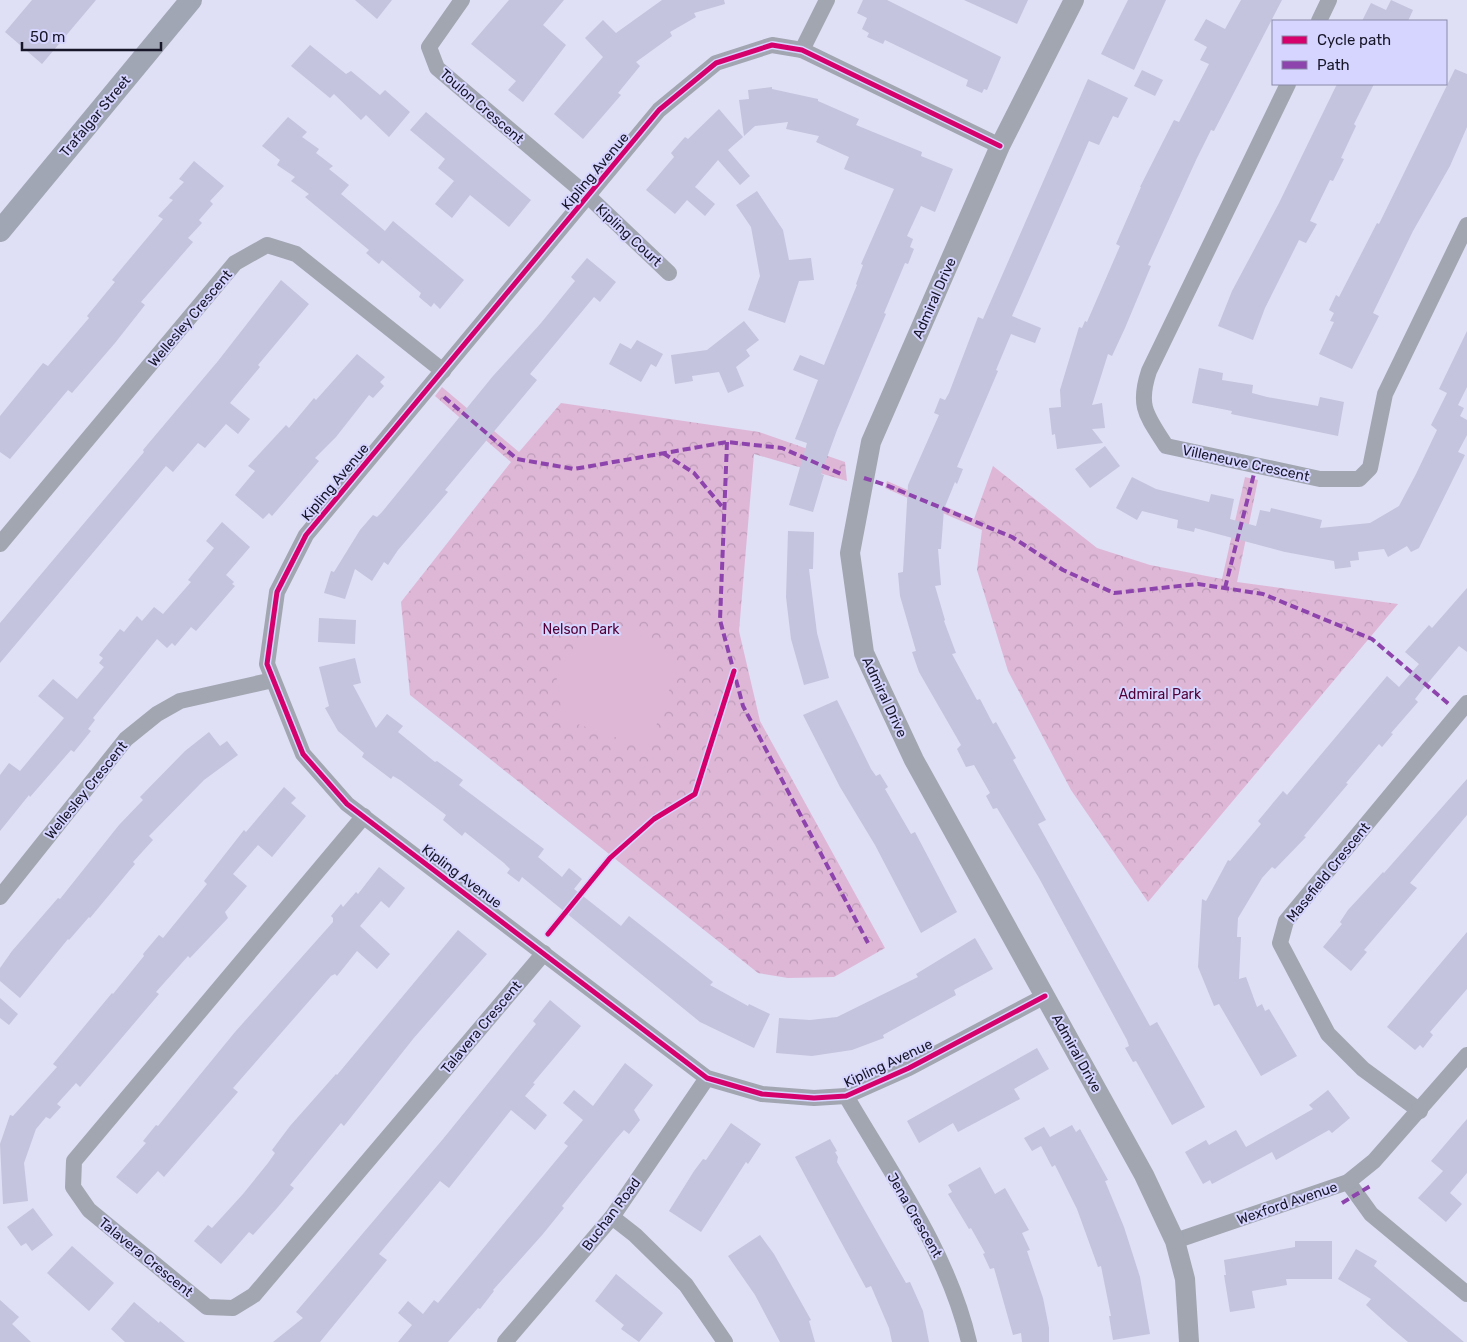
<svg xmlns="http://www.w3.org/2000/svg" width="1467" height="1342" font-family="Rubik,sans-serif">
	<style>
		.forest { fill: url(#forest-crowns) }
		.garden { fill: #deb7d7 }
		.building { fill: #c5c4de }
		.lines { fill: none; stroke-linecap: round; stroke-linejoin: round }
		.minor { stroke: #a1a6b1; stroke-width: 16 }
		.tertiary { stroke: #a1a6b1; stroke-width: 20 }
		.secondary { stroke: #a0a6b3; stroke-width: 22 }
		.quiet { stroke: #8e44ad; stroke-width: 4; stroke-dasharray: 8 4; stroke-linecap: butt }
		.cycleway-casing { stroke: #d6d5ff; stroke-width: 8 }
		.cycleway { stroke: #d6006c; stroke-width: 5 }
		.labels { text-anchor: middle; stroke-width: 4; stroke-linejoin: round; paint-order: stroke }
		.street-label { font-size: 14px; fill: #171628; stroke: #d6d5ff }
		.park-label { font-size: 14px; fill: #500037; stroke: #d6d5ff }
	</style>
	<defs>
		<pattern id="forest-crowns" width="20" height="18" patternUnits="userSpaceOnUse" patternTransform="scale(1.25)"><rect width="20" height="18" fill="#deb7d7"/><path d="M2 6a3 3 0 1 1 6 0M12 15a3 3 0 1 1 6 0" fill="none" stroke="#be9db9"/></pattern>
	</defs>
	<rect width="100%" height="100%" fill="#dfdff5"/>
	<!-- forest -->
	<g class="forest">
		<path d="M442,387L519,452L561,403L759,432L845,462L847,481L754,454L739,631L760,721L885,948L834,977L788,978L758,973L410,695L401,602L511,462L435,396Z"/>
		<path d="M993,466L1097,548L1150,565L1222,579L1245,477L1258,480L1237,582L1398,604L1148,902L1071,790L1008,671L977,570L982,530L885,488L887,481L974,519Z"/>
	</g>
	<!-- garden -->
	<path class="garden" d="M624,626L646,636L678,666L651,740L632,743L563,719L555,668L589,632Z"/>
	<!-- building -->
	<g class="building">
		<path d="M32,0H96L42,64L5,32Z"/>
		<path d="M355,0H392L377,19Z"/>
		<path d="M509,0H564L543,25L566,45L523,102L508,90L516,81L471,44Z"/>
		<path d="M662,0H724L725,4L694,13L696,17L670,32L672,36L636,62L640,66L618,93L621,95L583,139L554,114L603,57L585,38L603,20L616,33Z"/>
		<path d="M863,0H887L1001,57L987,90L984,89L982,93L966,86L968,80L885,40L883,44L867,37L869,33L862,29L867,18L857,13Z"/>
		<path d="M964,0H1028L1017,24Z"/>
		<path d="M1128,0H1166L1134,70L1101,54Z"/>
		<path d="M1241,0H1282L1214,131L1211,130L1197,158L1148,265L1151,266L1125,328L1112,356L1108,354L1092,405L1102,403L1105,428L1092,429L1103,443L1057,449L1055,434L1052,435L1049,408L1061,407L1060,390L1079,327L1082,328L1085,321L1087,322L1120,246L1116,244L1141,187H1140L1174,120L1179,122L1209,64L1200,60L1207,47L1194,40L1206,19L1225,29Z"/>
		<path d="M1391,0L1413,10L1408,21H1362L1371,3L1386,10Z"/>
		<path d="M310,45L346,74L351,71L380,95L385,90L410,112L389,137L366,115L361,120L334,94L330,98L291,66Z"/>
		<path d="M1455,69L1467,74V127L1450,166L1413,231L1373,313L1379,316L1352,369L1319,354L1334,322L1330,321L1334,313L1329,310L1336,295L1339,297L1377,223L1379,224Z"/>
		<path d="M1142,70L1163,80L1155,96L1134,86Z"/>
		<path d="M1088,79L1128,98L1118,118L1113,116L1099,145L1089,141L1012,316L1041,328L1035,343L1011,334L996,370L998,371L957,467L963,469L957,484L955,482L944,509L941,549H938L941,585L935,586L945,620L944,621L956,653L952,654L977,700L980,699L993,724L996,722L1016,758L1013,760L1046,820L1038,824L1150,1026L1157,1022L1205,1107L1172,1125L1136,1061L1133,1062L1125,1048L1129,1046L1127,1040L1039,878L997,808L993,809L986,796L990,793L974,765L966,767L957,749L961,745L919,672L912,652L916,651L900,596L898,573L903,572L908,485L939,415L934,413L940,398L945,400L949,393L978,317L983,319Z"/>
		<path d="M1337,84H1374L1354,124L1356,126L1341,158L1344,159L1333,181L1330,180L1310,221L1317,224L1306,243L1299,240L1265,308L1253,340L1218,326L1232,291L1279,203Z"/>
		<path d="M772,87V89L818,99V101L859,119L856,125L922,152L921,156L953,169L935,212L921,206L907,236L913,239L910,247L914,249L908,264L905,263L884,313L886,314L837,430L821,474L824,475L813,512L789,505L807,443L795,439L818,380L793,370L800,355L824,365L857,285L856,284L863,265L861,264L894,189L844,169L849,157L816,142L819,136L786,129L788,122L755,126L744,136L739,100L749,99L748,90Z"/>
		<path d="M719,109L743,137L728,150L750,176L740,185L718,160L695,187L715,204L705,216L687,200L675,214L646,190L674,157L671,153L685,137L688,139Z"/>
		<path d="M426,112L531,200L509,227L470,195L452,218L435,204L454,181L438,168L445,159L410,130Z"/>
		<path d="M288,117L307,132L302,137L319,149L316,153L333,166L329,169L349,185L341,194L385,231L393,221L464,280L440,309L434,303L431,307L419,297L421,293L382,260L379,264L366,253L369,250L305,197L309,194L291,181L295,177L277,165L280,160L262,146Z"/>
		<path d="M194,161L224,186L210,201L213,204L199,220L202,223L188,238L193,242L141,302L145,305L115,343L72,393L68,390L10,459L0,452V416L43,363L48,366L89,318L87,316L115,282L112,280L163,219L158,216L173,200L169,198L184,182L179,179Z"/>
		<path d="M757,191L783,230L789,260L811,258L814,280L799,281L785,323L748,310L760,276L751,227L736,205Z"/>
		<path d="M587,258L616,282L600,302L594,297L530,374L537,380L445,490L448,492L398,550L388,565L384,562L372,581L355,569L345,599L324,593L331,571L334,572L360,530L373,515L377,517L382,512L493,376L541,323L575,281L571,277Z"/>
		<path d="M281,280L309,304L258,365L260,367L230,403L250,419L238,434L226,424L205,448L198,443L173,472L166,466L0,663V623L144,452L143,450L148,444L218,361Z"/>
		<path d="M744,321L759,340L746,350L750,356L736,367L744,386L728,393L719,372L692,376L693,381L675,384L671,355L707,350Z"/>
		<path d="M1467,331V387L1458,405L1464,408L1460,416L1467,420V435L1458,452L1465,455L1419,548L1411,552L1407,546L1388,557L1384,549L1358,552L1359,560L1350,561L1351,567L1335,569L1334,561L1285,552L1195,528L1194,532L1177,528L1178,520L1142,511L1137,520L1116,508L1132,477L1156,489L1209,502L1211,494L1234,499L1230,519L1256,526L1260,510L1270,512L1271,508L1322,520L1320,528L1370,523L1399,506L1416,474L1437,430L1431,425L1447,393L1439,389Z"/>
		<path d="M637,340L663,354L656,367L651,364L641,382L609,364L620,343L631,349Z"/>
		<path d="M357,354L385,377L380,382L384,386L373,398L369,395L336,437L315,458L319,461L285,501L272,516L269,513L263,519L235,495L255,471L248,466L286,425L289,428L314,398L316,400Z"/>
		<path d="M1199,368L1223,373L1222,380L1253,385L1252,393L1267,397L1318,406L1320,397L1344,402L1338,436L1231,414L1232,411L1192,403Z"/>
		<path d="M1105,446L1120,466L1090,488L1075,469Z"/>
		<path d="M222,522L250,547L226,575L234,582L232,584L235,586L196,631L191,627L175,646L172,643L167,648L157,639L93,718L95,720L88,729L91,731L74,752L71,750L30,797L29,795L0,831V775L9,763L20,771L64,718L38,696L53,679L77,699L104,667L99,663L103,658L99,655L120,629L124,632L137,616L142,621L154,607L163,614L191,582L188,580L214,548L206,541Z"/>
		<path d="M788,531L814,532L813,569H809L817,633L829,678L804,685L791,639L786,597Z"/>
		<path d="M1467,588V652L1459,646L1422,690L1415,699L1418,702L1391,733L1393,734L1382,747L1379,744L1346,783L1348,784L1304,836L1306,837L1275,869L1272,867L1262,878L1238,918L1237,937H1241L1239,979L1246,977L1257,1007L1262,1004L1265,1011L1269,1009L1297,1056L1261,1076L1219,1004L1214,1006L1198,967L1202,899L1206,901L1228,860L1230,861L1261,824L1258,821L1283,791L1287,795L1387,676L1399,687L1419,664L1405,652L1429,625L1432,628Z"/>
		<path d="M319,618L356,620L355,644L318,642Z"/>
		<path d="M355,658L361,683L353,685L376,728L387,714L403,726L398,732L435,762L437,761L463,780L459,785L544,849L538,857L562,877L569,868L582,879L574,889L621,926L629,916L713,982L710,985L748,1006L749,1004L770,1014L754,1048L700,1022L522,877L519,882L507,873L510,869L504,863L465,832L462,836L443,820L446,815L400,780L393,776L391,779L362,757L364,753L338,731L325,708L329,706L319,667Z"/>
		<path d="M837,700L871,769L876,776L880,774L888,787L885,789L911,834L915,832L957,912L921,933L875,845L840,787L803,715Z"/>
		<path d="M209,732L220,746L227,741L238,755L204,780L149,836L153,840L133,862L135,864L129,871L90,918L89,917L69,940L68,939L20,998L0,981V968L12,951L58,898L60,899L119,825L143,800L140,797L185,751Z"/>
		<path d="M1467,779V815L1410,883L1417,888L1364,950L1367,952L1351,971L1323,947L1342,924L1340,922L1348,910L1383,872L1384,873Z"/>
		<path d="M284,787L296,798L291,803L306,816L272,857L258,845L233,874L247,886L225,912L228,918L190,958L188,956L156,992L159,994L80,1087L76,1083L57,1104L61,1107L50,1119L46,1117L36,1129L24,1163L28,1201L3,1204L0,1144L10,1115L13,1116L57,1067L53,1064L112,993L113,994L144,956L143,954L159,935L163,938L207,884L204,881L244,830L246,832Z"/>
		<path d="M379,867L405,888L389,908L381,901L360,926L390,954L377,969L357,951L337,976L335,974L331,976L233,1088L238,1092L164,1177L158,1171L137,1194L116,1177L146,1143L143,1141L156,1125L158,1126L235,1032L333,922V918L331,916L341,904L343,907L356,892L358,894Z"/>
		<path d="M458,930L487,954L413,1039L344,1126L341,1123L290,1185L294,1188L278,1207L253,1235L249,1232L221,1264L194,1241L208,1225L212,1228L243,1194L268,1163L275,1153L272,1150L290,1126L336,1074L337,1075Z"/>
		<path d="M1467,932V989L1430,1032L1433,1035L1423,1048L1420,1045L1415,1050L1387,1027Z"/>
		<path d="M975,938L993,969L954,990L956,995L883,1035L884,1038L852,1050L812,1056L776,1053L779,1018L810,1020L837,1017L918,977L916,974Z"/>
		<path d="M0,998L18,1014L9,1025L0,1018Z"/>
		<path d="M550,1000L581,1026L533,1083L535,1084L525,1096L547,1115L535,1130L511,1110L449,1188L440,1181L379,1254L387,1260L320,1342H273L303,1318L296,1312L443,1139L536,1024L533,1021Z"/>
		<path d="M1037,1048L1049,1069L1014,1089L1020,1099L958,1132L953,1123L919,1143L907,1121Z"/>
		<path d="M625,1063L653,1085L634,1110L640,1120L629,1134L624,1130L616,1139L562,1206L564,1208L543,1234L493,1290L494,1291L480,1309L478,1308L471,1316L448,1342H398L412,1325L398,1313L408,1301L423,1314L434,1300L438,1303L568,1146L564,1143L583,1120L563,1103L574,1090L593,1106Z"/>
		<path d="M1328,1090L1350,1118L1332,1133L1329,1130L1276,1160L1272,1152L1212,1184L1210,1180L1203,1184L1185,1152L1206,1140L1209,1145L1236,1130L1246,1147L1313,1109L1309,1105Z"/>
		<path d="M1467,1119V1173L1450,1193L1462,1204L1446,1222L1418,1198L1443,1171L1431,1161Z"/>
		<path d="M731,1123L761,1144L748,1164L746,1162L701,1232L669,1211L694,1171L703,1159L706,1160Z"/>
		<path d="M1072,1125L1076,1132L1080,1129L1108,1180L1105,1181L1124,1227L1140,1277L1150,1334L1113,1340L1109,1316H1111L1101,1266L1098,1267L1077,1209L1055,1165L1052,1167L1041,1146L1032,1151L1024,1138L1044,1127L1050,1137Z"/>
		<path d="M830,1139L837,1151L835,1152L838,1157L837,1162L906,1283L910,1282L923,1311L929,1342H892L889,1328L871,1286L866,1288L795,1157Z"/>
		<path d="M980,1167L995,1194L1005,1188L1029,1230L1022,1233L1030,1250L1027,1251L1043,1298L1049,1328V1342H1022L1021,1333L1013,1335L994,1268L990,1269L983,1254L985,1253L971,1228L969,1229L948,1194L952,1192L948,1185Z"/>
		<path d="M33,1208L53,1235L32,1251L26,1243L21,1246L7,1227Z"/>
		<path d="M760,1235L774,1254L811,1320L809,1321L815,1342H780L755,1295L728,1256Z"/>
		<path d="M1295,1241H1332V1279H1286L1287,1285L1252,1291L1255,1308L1230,1312L1224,1275H1226L1224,1260L1295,1247Z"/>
		<path d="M72,1246L114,1283L89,1311L47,1273Z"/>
		<path d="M1356,1249L1377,1261L1374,1266L1464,1342H1408L1388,1325L1366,1305L1371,1299L1338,1279Z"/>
		<path d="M616,1274L663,1313L639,1342L621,1329L624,1325L595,1301Z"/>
		<path d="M0,1300L19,1317L12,1324L31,1342H0Z"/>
		<path d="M134,1302L159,1323L160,1321L185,1342H125L111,1329Z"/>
	</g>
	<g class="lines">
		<!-- minor -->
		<g class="minor">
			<path d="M462,0L429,47L437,68L589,197L669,273"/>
			<path d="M1319,21L1329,0"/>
			<path d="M802,50L827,0"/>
			<path d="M1288,84L1149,371C1137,407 1147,416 1166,446L1320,479H1359L1370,468L1385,394L1467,225"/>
			<path d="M1000,146L802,50L772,45L716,63L659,110L306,535L277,592L267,664L303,754L347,804L707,1078L762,1094L814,1098L846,1096L909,1068L1045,996"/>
			<path d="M0,544L235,263L267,245L296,254L443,371"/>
			<path d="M364,816L74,1161L73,1187L89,1210L207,1307L233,1308L254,1295L544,953"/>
			<path d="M0,897L126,739L157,714L180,701L273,680"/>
			<path d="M846,1096C892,1175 948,1252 969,1342"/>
			<path d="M1420,1111L1363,1069L1328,1034L1280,943L1286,921L1467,703"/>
			<path d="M1348,1182L1371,1214L1467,1294"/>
			<path d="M612,1217L635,1235L686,1285L725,1342"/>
			<path d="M1175,1241L1348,1182L1374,1161L1467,1055"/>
			<path d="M505,1342L612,1217L707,1078"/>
		</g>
		<!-- tertiary -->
		<path class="tertiary" d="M1074,0L1000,146L871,442L850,553L864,653L914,760L1144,1175L1175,1241L1185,1279L1189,1342"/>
		<!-- secondary -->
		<path class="secondary" d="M0,231L191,0"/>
		<!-- quiet -->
		<g class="quiet">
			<path d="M444,397L517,459L574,469L727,442L782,448L841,474"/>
			<path d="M727,442L720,620L743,706L868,943"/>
			<path d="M663,453L694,473L724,509"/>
			<path d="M864,478L886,485L1012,537L1063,570L1114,593L1198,584L1263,594L1372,639L1450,705"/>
			<path d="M1225,588L1256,466"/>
			<path d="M1342,1203L1372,1185"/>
		</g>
		<!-- cycleway casing -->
		<g class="cycleway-casing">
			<g id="cycleway">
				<path d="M1000,146L802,50L772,45L716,63L659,110L306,535L277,592L267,664L303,754L347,804L707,1078L762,1094L814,1098L846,1096L909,1068L1045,996"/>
				<path d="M548,934L610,858L654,819L695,794L734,671"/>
			</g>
		</g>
		<!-- cycleway -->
		<use href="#cycleway" class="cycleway"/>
	</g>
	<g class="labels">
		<!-- street labels -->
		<g class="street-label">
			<text transform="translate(482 106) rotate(41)" y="5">Toulon Crescent</text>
			<text transform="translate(95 116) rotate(-50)" y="5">Trafalgar Street</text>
			<text transform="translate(595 171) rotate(-50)" y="5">Kipling Avenue</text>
			<text transform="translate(629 235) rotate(43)" y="5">Kipling Court</text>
			<text transform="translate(934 298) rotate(-66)" y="5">Admiral Drive</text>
			<text transform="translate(190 318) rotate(-50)" y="5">Wellesley Crescent</text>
			<text transform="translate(1246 463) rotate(12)" y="5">Villeneuve Crescent</text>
			<text transform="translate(335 482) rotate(-50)" y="5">Kipling Avenue</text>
			<text transform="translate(885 697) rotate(65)" y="5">Admiral Drive</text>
			<text transform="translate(86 790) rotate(-51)" y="5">Wellesley Crescent</text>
			<text transform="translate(1328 872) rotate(-51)" y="5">Masefield Crescent</text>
			<text transform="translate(462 876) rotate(37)" y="5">Kipling Avenue</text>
			<text transform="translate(481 1027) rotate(-50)" y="5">Talavera Crescent</text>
			<text transform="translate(1077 1053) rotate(61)" y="5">Admiral Drive</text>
			<text transform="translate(888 1063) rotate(-25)" y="5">Kipling Avenue</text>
			<text transform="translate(1287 1203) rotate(-19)" y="5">Wexford Avenue</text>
			<text transform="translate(611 1214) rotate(-53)" y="5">Buchan Road</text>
			<text transform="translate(915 1215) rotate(60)" y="5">Jena Crescent</text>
			<text transform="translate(146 1257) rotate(39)" y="5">Talavera Crescent</text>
		</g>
		<!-- park labels -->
		<g class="park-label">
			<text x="581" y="634">Nelson Park</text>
			<text x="1160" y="699">Admiral Park</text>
		</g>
	</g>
	<!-- legend -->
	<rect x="1272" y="20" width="175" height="65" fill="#d6d5ff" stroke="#8a89a9"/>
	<rect x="1282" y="36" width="25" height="8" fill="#d6006c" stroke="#8a89a9"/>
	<text x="1317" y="45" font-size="15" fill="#171628">Cycle path</text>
	<rect x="1282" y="61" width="25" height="8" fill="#8e44ad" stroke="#8a89a9"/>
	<text x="1317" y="70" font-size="15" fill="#171628">Path</text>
	<!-- scale -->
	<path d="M22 42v8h139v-8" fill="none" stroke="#171628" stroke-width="2.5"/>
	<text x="30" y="42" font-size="15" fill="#171628" stroke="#d6d5ff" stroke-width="4" paint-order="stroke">50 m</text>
</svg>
